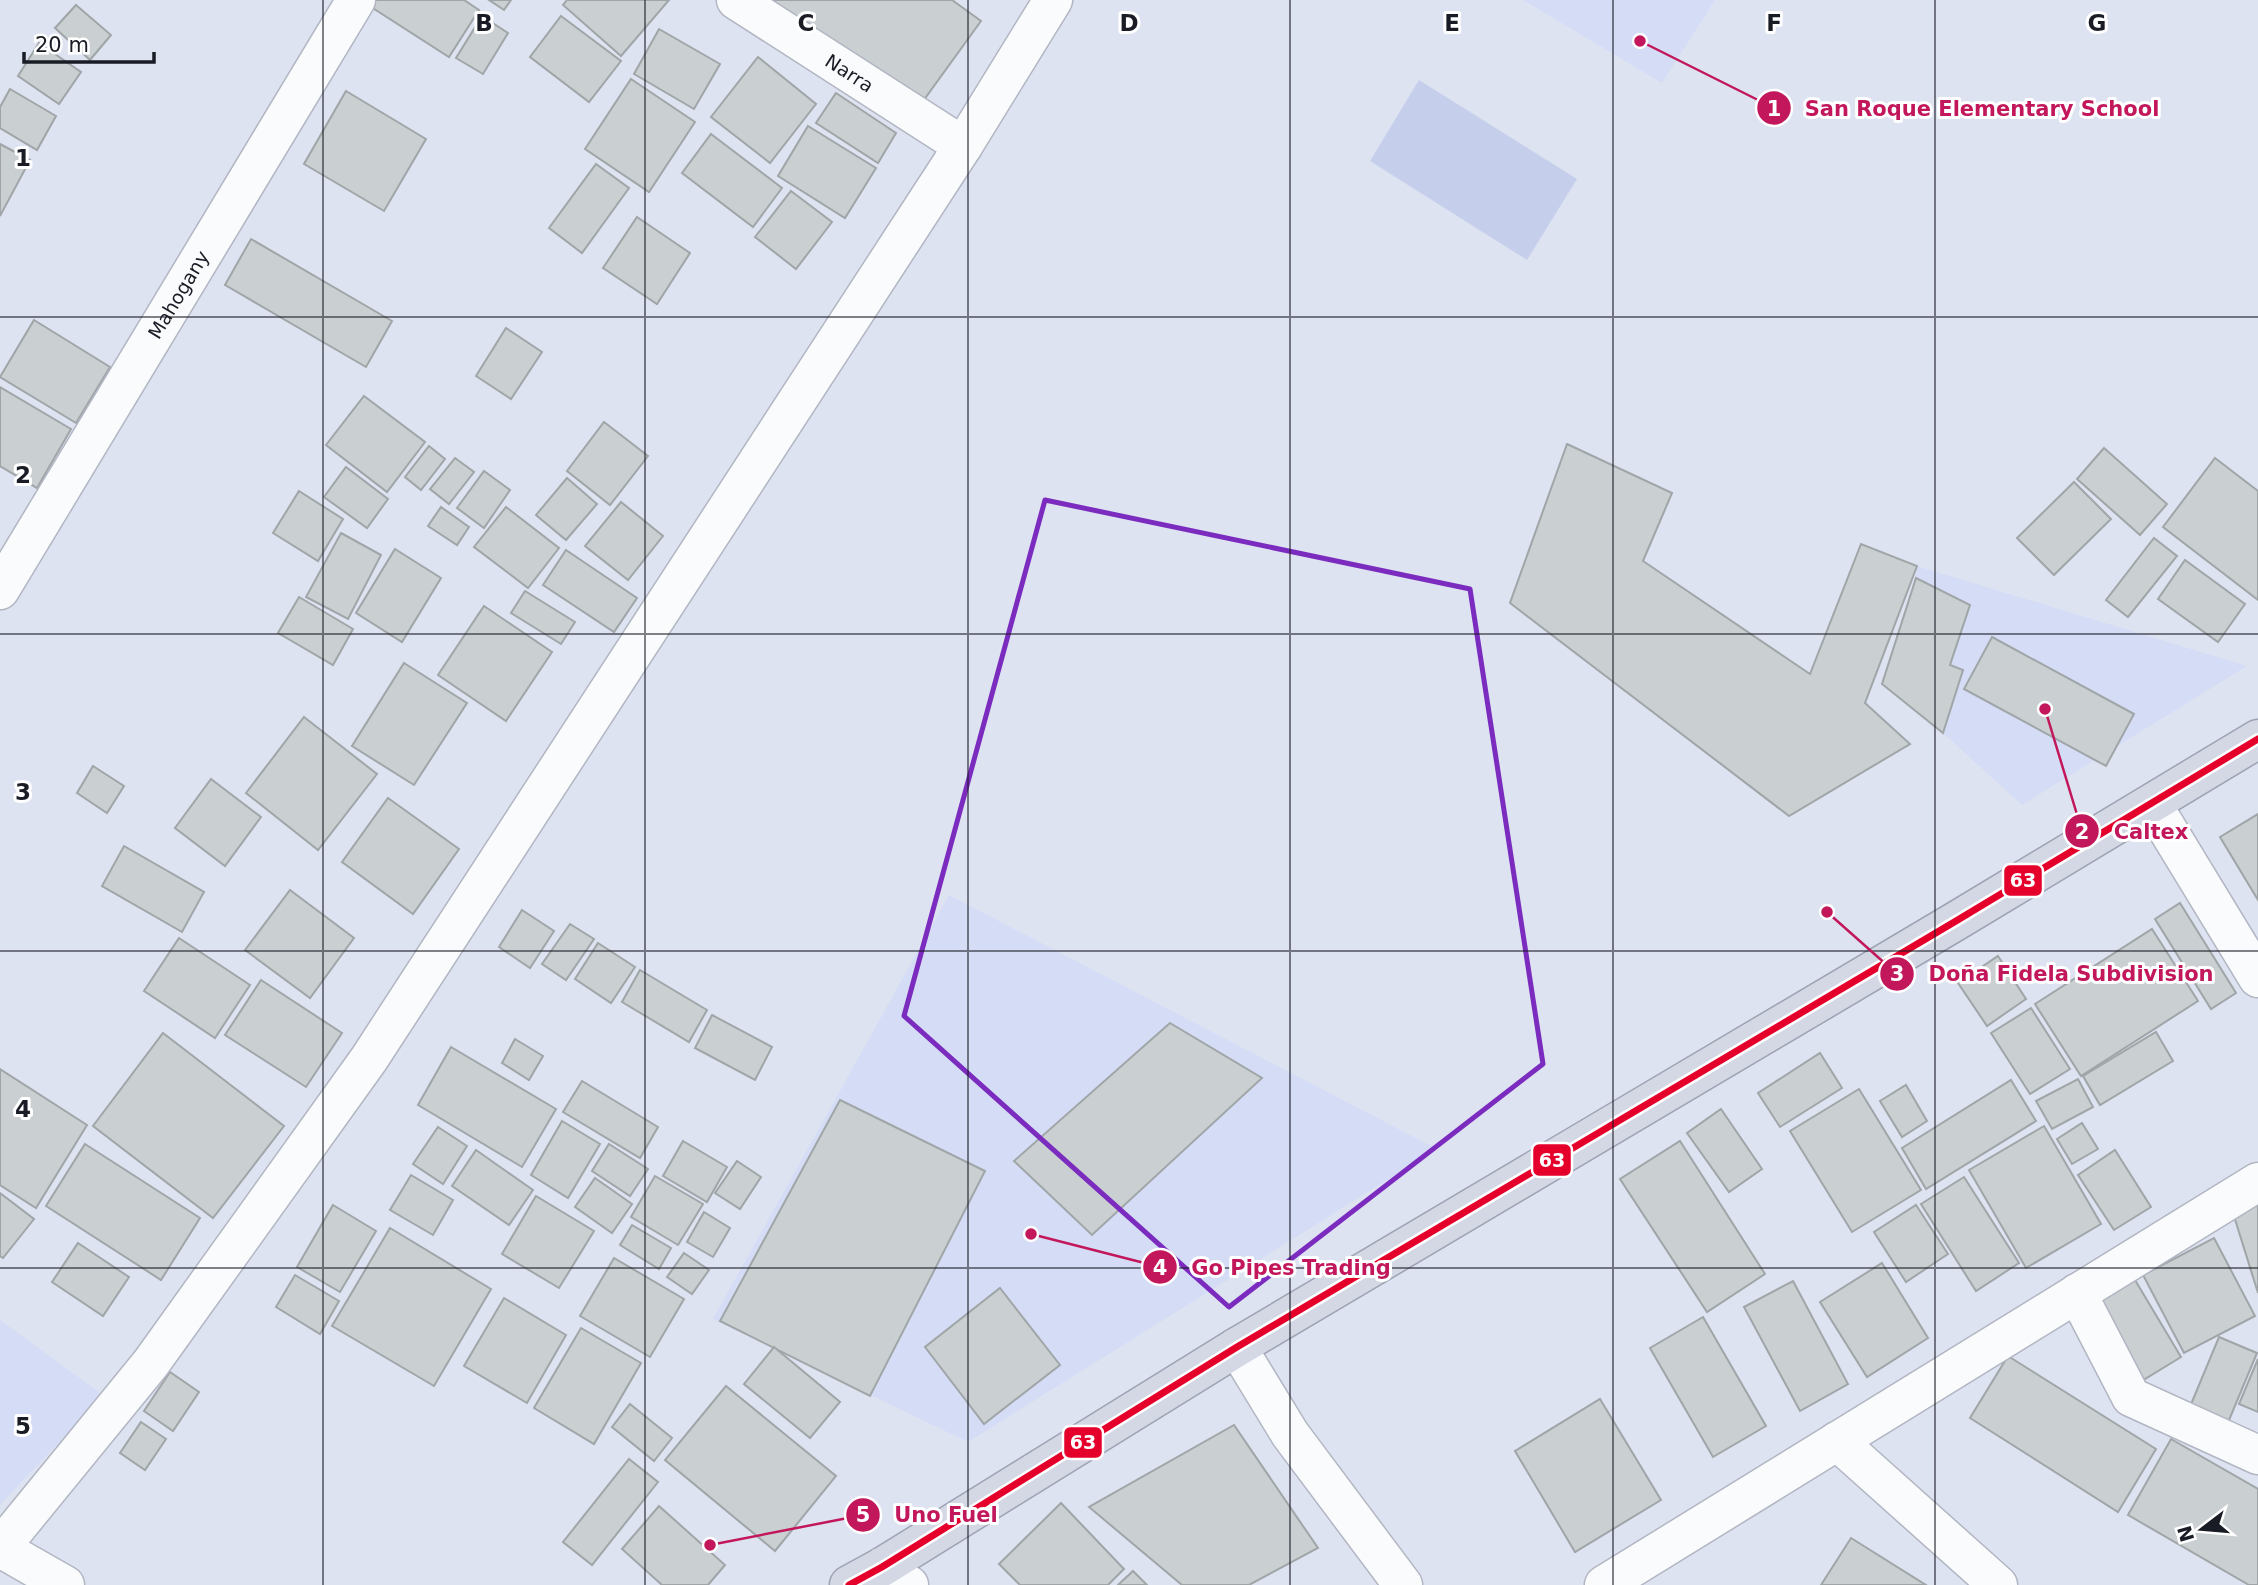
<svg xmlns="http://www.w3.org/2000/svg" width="2258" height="1585" font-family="'DejaVu Sans',sans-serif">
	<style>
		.built { fill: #d5ddf6 }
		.green { fill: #c5cfec }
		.building { fill: #cacfd1; stroke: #a0a5a8; stroke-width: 2 }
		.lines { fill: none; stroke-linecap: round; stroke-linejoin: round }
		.minor-casing { stroke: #b2b6c2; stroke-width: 41 }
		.highway-casing { stroke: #9da2b4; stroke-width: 41 }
		.minor { stroke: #fafbfd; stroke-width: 38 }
		.highway { stroke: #d4d8e4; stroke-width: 38 }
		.bus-1-casing { stroke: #fff; stroke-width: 12 }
		.bus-1 { stroke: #e4002b; stroke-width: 7 }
		.marked { fill: none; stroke: #7b2cbf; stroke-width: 5; stroke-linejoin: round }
		.grid { fill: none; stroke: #191c25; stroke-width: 2; stroke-opacity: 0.55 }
		.labels { text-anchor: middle; stroke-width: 6; stroke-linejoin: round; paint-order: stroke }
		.street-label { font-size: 19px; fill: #191c25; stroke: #fff }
		.grid-label { font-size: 23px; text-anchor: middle; font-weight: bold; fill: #191c25; stroke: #fff; stroke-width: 6; stroke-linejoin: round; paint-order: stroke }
		.leader { fill: none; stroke: #c2185b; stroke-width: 2.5 }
		.callout-dot { fill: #c2185b; stroke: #fff; stroke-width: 2.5 }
		.mark-label { font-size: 21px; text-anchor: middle; font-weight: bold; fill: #fff }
		.callout-label { font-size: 21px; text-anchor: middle; font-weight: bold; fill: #c2185b; stroke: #fff; stroke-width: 6; stroke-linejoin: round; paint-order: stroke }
		.line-badge { stroke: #fff; stroke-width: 2.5 }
		.badge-label { font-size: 19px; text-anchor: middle; font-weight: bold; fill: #fff }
	</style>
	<rect width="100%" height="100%" fill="#dee3f2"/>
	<!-- built -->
	<g class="built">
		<path d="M1523,0H1715L1662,83Z"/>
		<path d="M1917,566L2247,666L2022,805L1943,733L1882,684L1916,578Z"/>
		<path d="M949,895L1437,1149L968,1442L713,1319Z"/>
		<path d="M0,1320L103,1395L0,1505Z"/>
	</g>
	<!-- green -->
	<path class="green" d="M1419,80L1577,179L1527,260L1370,161Z"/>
	<!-- building -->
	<g class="building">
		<path d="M371,0H464L479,10L449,57L368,5Z"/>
		<path d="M489,0H511L504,10Z"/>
		<path d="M567,0H669L621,56L563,5Z"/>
		<path d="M771,0H952L981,21L918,108Z"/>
		<path d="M76,5L111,35L90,60L55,28Z"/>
		<path d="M482,16L508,33L483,74L456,58Z"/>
		<path d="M561,16L621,61L589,102L530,57Z"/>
		<path d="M659,29L720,64L694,109L634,74Z"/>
		<path d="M39,43L81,72L59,104L18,76Z"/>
		<path d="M758,57L816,104L770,163L711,117Z"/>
		<path d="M631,79L695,122L649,192L585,149Z"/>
		<path d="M10,89L56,116L37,150L0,128V107Z"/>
		<path d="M346,91L426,139L384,211L304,164Z"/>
		<path d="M836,93L896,133L878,163L816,123Z"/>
		<path d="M808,126L876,168L845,218L778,176Z"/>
		<path d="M711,134L782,188L753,227L682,173Z"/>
		<path d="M0,144L30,160L0,216Z"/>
		<path d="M596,164L629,188L582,253L549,228Z"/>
		<path d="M791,191L832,222L796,269L755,237Z"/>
		<path d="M637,217L690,253L657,304L603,268Z"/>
		<path d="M251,239L392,321L366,367L225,285Z"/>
		<path d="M34,320L110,367L76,423L0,377Z"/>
		<path d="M506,328L542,352L511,399L476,376Z"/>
		<path d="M0,387L71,429L37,488L0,466Z"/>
		<path d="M364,396L425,442L387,492L326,445Z"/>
		<path d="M604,422L648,456L610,505L567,471Z"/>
		<path d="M1567,444L1672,493L1643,561L1810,674L1861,544L1917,566L1865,703L1910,744L1789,816L1510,603Z"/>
		<path d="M429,446L445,459L421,490L405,477Z"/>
		<path d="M2104,448L2167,504L2140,535L2077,479Z"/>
		<path d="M455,458L474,472L449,504L430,489Z"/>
		<path d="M2215,458L2258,491V600L2163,527Z"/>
		<path d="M346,467L388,499L367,528L324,497Z"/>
		<path d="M484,471L510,490L484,528L457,508Z"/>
		<path d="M567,478L597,504L566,540L536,515Z"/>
		<path d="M2074,482L2111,519L2054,575L2017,538Z"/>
		<path d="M299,491L343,519L318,561L273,533Z"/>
		<path d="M621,502L663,536L628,580L585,546Z"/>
		<path d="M441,507L469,527L457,545L428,526Z"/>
		<path d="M506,507L559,548L528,588L474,547Z"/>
		<path d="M341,533L381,555L348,619L306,597Z"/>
		<path d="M2154,538L2177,556L2128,617L2106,600Z"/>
		<path d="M395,549L441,578L402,642L356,613Z"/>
		<path d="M566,550L637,598L614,632L543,585Z"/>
		<path d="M2185,560L2245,604L2218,642L2158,599Z"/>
		<path d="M1916,578L1970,605L1950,665L1963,670L1943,733L1882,684Z"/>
		<path d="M525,591L575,622L561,644L511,613Z"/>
		<path d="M299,597L353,629L333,665L278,633Z"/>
		<path d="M484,606L552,652L506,721L438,675Z"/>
		<path d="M1992,637L2134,714L2106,766L1964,689Z"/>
		<path d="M404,663L467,703L414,785L352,746Z"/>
		<path d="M304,717L377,774L318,850L246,793Z"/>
		<path d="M93,766L124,786L107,813L77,793Z"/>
		<path d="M211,779L261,817L225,866L175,828Z"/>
		<path d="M388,798L459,849L413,914L342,862Z"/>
		<path d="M2258,814V900L2220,837Z"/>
		<path d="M124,846L204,892L182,932L102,886Z"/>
		<path d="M290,890L354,938L310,998L245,950Z"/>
		<path d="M2180,903L2236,993L2211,1009L2155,919Z"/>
		<path d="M522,910L554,931L530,968L499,947Z"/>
		<path d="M570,924L594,939L566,980L542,964Z"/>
		<path d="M2152,929L2198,1001L2081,1076L2035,1004Z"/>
		<path d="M179,938L250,985L215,1038L144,991Z"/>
		<path d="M598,943L635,967L611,1003L575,979Z"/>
		<path d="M1998,956L2026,999L1987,1026L1958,983Z"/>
		<path d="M640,970L707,1010L689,1042L622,1002Z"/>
		<path d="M261,980L342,1033L306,1087L225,1035Z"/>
		<path d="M2031,1008L2070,1069L2030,1094L1991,1033Z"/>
		<path d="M712,1015L772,1047L755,1080L695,1048Z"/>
		<path d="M1170,1023L1262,1078L1092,1235L1014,1161Z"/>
		<path d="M2156,1032L2173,1061L2100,1105L2083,1076Z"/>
		<path d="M163,1033L284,1126L213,1218L93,1126Z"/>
		<path d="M515,1039L543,1056L529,1080L502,1063Z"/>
		<path d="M451,1047L556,1109L522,1167L418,1105Z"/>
		<path d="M1820,1053L1842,1088L1780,1127L1758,1093Z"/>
		<path d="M0,1069L87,1125L36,1208L0,1185Z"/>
		<path d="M2078,1079L2093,1107L2052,1129L2036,1101Z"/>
		<path d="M2011,1080L2036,1121L1926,1189L1902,1148Z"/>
		<path d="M582,1081L658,1127L640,1158L563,1112Z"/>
		<path d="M1906,1085L1927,1121L1902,1137L1880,1101Z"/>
		<path d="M1859,1089L1921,1190L1852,1232L1790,1131Z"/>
		<path d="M840,1100L985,1171L870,1396L720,1321Z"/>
		<path d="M1721,1109L1762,1169L1729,1192L1687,1133Z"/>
		<path d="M562,1121L600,1144L568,1198L531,1175Z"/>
		<path d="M2082,1123L2098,1149L2072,1164L2057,1139Z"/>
		<path d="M2044,1126L2101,1224L2026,1268L1969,1170Z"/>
		<path d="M438,1127L467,1146L443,1184L413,1164Z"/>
		<path d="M683,1141L727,1167L707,1202L663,1176Z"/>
		<path d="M1680,1141L1765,1274L1707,1312L1620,1179Z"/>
		<path d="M85,1144L200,1218L161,1280L46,1206Z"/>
		<path d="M609,1144L648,1169L630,1196L592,1171Z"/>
		<path d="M476,1150L533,1190L509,1225L452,1186Z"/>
		<path d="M2115,1150L2151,1207L2114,1230L2078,1175Z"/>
		<path d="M737,1161L761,1177L740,1209L715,1193Z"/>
		<path d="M411,1175L453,1200L433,1235L390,1210Z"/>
		<path d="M655,1176L703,1204L678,1245L631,1217Z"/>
		<path d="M1964,1177L2019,1263L1976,1291L1921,1204Z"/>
		<path d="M595,1178L632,1204L612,1233L575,1207Z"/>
		<path d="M0,1193L34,1219L3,1258L0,1256Z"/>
		<path d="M536,1196L594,1231L559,1288L502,1254Z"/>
		<path d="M333,1205L376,1231L340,1292L297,1267Z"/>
		<path d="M1916,1205L1948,1254L1906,1282L1874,1232Z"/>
		<path d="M2258,1205V1293L2233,1213Z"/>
		<path d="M704,1212L730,1228L713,1257L687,1242Z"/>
		<path d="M632,1225L671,1248L659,1269L620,1245Z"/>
		<path d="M390,1228L491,1289L434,1386L332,1326Z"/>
		<path d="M2214,1238L2255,1316L2184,1353L2143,1275Z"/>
		<path d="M78,1243L129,1277L103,1316L52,1282Z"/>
		<path d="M684,1253L709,1270L692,1294L667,1277Z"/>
		<path d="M614,1258L684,1299L650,1357L580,1316Z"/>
		<path d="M1882,1263L1928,1338L1867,1377L1820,1302Z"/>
		<path d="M295,1275L339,1301L320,1334L276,1307Z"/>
		<path d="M2135,1280L2181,1357L2140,1382L2094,1305Z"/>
		<path d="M1793,1281L1848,1384L1800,1411L1744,1307Z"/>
		<path d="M1000,1288L1060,1365L984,1424L925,1347Z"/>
		<path d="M504,1298L566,1335L527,1403L464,1366Z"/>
		<path d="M1703,1317L1766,1426L1713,1457L1650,1348Z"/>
		<path d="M581,1328L641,1363L594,1444L534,1408Z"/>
		<path d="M2219,1337L2257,1353L2227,1425L2189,1409Z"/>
		<path d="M774,1347L840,1402L810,1438L744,1384Z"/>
		<path d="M2008,1356L2156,1449L2118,1512L1970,1418Z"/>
		<path d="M2258,1359V1412L2239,1404Z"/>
		<path d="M170,1372L199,1392L173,1431L144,1411Z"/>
		<path d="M726,1386L836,1476L775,1551L665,1460Z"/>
		<path d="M1600,1399L1661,1500L1575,1552L1515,1451Z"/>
		<path d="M630,1404L672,1438L654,1461L612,1427Z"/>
		<path d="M141,1422L166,1439L145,1470L120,1453Z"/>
		<path d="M1234,1425L1318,1548L1249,1585H1182L1089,1507Z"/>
		<path d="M2171,1439L2258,1489V1585H2249L2128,1515Z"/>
		<path d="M629,1459L658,1482L592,1565L563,1542Z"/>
		<path d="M1061,1503L1124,1569L1108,1585H1020L999,1564Z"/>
		<path d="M659,1506L725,1565L708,1585H662L622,1549Z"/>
		<path d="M1851,1538L1926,1585H1821Z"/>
		<path d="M1133,1571L1147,1585H1118Z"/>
	</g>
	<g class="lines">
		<!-- minor casing -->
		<g class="minor-casing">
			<g id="minor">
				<path id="s1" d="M736,0L963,146"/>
				<path id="s2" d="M0,590L356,0"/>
				<path d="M2152,804L2258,978"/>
				<path d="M2077,1293L2131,1397L2258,1455"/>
				<path d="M1237,1347L1290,1434L1403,1585"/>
				<path d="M1837,1441L1998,1585"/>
				<path d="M0,1548L151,1363L369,1059L963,146L1053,0"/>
				<path d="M0,1548L65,1585"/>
				<path d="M882,1567L909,1585"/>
				<path d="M1604,1585L2258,1182"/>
			</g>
		</g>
		<!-- highway casing -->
		<g class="highway-casing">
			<path id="highway" d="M849,1585L882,1567L1237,1347L1956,921L2258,739"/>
		</g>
		<!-- minor -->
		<use href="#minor" class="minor"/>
		<!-- highway -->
		<use href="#highway" class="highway"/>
		<!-- bus-1 casing -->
		<g class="bus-1-casing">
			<path id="bus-1" d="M849,1585L882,1567L1237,1347L1956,921L2258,739"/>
		</g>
		<!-- bus-1 -->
		<use href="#bus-1" class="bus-1"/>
	</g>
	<!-- marked area -->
	<path class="marked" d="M1045,500L1470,589L1543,1064L1229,1307L904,1016Z"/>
	<!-- grid -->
	<path class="grid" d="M323,0V1585M645,0V1585M968,0V1585M1290,0V1585M1613,0V1585M1935,0V1585M0,317H2258M0,634H2258M0,951H2258M0,1268H2258"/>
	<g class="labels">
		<!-- street labels -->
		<g class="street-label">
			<text dy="7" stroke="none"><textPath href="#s1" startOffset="135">Narra</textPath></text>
			<text dy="7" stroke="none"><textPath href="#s2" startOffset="345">Mahogany</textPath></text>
		</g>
	</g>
	<g class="grid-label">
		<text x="484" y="31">B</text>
		<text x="806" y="31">C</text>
		<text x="1129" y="31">D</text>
		<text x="1452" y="31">E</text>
		<text x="1774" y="31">F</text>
		<text x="2097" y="31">G</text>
		<text x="23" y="166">1</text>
		<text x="23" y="483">2</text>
		<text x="23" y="800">3</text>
		<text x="23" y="1117">4</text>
		<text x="23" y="1434">5</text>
	</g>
	<!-- callouts -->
	<path class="leader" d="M1640 41L1774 108M2045 709L2082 831M1827 912L1897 974M1031 1234L1160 1267M710 1545L863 1515"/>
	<g class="callout-dot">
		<circle cx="1640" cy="41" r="7"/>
		<circle cx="2045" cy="709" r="7"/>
		<circle cx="1827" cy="912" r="7"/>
		<circle cx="1031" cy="1234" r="7"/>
		<circle cx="710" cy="1545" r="7"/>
		<circle cx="1774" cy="108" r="18"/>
		<circle cx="2082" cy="831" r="18"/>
		<circle cx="1897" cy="974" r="18"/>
		<circle cx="1160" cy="1267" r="18"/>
		<circle cx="863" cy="1515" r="18"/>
	</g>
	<g class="mark-label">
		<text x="1774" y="116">1</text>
		<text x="2082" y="839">2</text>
		<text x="1897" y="981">3</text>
		<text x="1160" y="1275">4</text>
		<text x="863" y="1522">5</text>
	</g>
	<g class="callout-label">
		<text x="1982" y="116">San Roque Elementary School</text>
		<text x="2151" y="839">Caltex</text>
		<text x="2071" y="981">Doña Fidela Subdivision</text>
		<text x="1291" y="1275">Go Pipes Trading</text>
		<text x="946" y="1522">Uno Fuel</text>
	</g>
	<g class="line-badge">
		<rect x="2003" y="864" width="40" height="33" rx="7" fill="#e4002b"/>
		<rect x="1532" y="1143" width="40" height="34" rx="7" fill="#e4002b"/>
		<rect x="1063" y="1426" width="40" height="33" rx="7" fill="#e4002b"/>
	</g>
	<g class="badge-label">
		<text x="2023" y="887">63</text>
		<text x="1552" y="1167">63</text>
		<text x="1083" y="1449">63</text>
	</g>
	<!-- north arrow -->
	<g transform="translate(2202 1529) rotate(254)" stroke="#ffffff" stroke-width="5" paint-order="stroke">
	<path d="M0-5L12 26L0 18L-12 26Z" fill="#191c25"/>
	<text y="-10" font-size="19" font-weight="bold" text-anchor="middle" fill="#191c25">N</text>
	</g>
	<!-- scale -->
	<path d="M24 52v10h130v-10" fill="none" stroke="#191c25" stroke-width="3.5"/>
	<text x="35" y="52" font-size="21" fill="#191c25" stroke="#ffffff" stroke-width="5" paint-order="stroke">20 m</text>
</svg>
